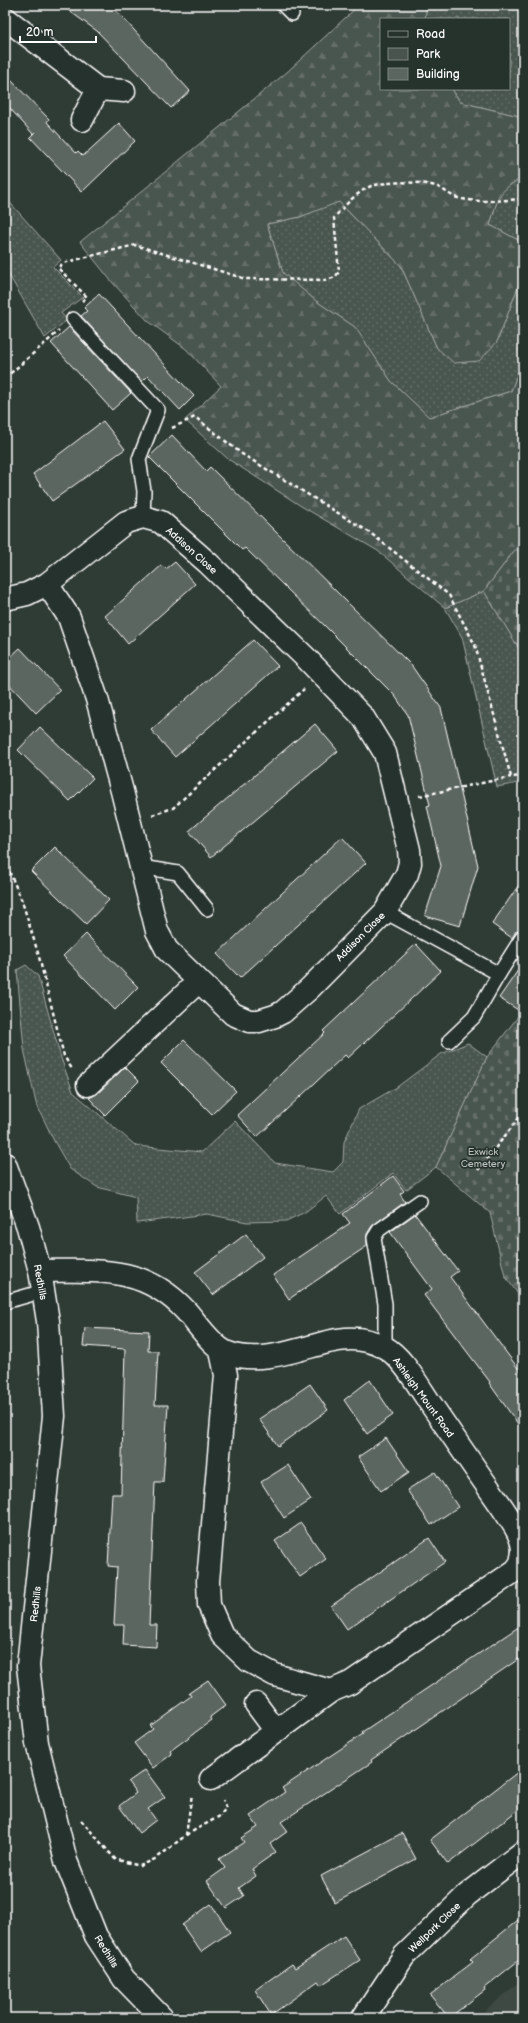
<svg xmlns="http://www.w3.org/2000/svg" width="528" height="2023" font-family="'Balsamiq Sans',sans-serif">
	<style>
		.built { fill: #3c4842 }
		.green { fill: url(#green-dots); stroke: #a4aaa7 }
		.forest { fill: url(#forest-firs); stroke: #a4aaa7 }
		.cemetery { fill: url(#cemetery-stones); stroke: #a4aaa7 }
		.building { fill: #5b6661; stroke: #fff }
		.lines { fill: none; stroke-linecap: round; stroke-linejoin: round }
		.lane-casing { stroke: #fff; stroke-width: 16 }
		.street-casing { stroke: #fff; stroke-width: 25 }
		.secondary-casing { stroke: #fff; stroke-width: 25 }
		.path { stroke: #fff; stroke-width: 2.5; stroke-dasharray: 4 3; stroke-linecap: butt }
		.lane { stroke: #26332d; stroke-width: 13 }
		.street { stroke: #26332d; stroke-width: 22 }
		.secondary { stroke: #26332d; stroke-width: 22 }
		.labels { text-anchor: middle; stroke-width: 3.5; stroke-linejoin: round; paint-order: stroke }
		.street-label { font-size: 10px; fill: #fff; stroke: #26332d }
		.park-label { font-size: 10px; fill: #b7bbb9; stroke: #26332d }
	</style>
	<defs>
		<pattern id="green-dots" width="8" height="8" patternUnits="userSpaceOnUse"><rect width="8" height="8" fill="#4a544f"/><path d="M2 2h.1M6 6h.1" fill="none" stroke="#656e69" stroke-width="1.8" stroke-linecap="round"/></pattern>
		<pattern id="forest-firs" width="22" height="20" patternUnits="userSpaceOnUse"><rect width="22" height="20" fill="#4a544f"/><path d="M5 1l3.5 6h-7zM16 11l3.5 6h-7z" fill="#656e69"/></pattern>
		<pattern id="cemetery-stones" width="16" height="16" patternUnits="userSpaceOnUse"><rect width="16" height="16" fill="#4a544f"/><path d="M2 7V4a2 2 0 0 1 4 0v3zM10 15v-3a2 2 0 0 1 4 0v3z" fill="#656e69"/></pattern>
	</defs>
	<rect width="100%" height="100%" fill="#2f3b35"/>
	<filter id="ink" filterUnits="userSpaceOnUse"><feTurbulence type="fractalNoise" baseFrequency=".025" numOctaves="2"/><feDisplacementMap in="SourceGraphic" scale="8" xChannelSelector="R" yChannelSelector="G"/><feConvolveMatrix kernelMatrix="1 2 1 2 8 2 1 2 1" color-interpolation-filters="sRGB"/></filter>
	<g filter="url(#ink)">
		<!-- built -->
		<path class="built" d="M523,1979V2018H476Z"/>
		<!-- green -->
		<g class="green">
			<path d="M427,5H523V117L460,102L452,89H509V19H425Z"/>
			<path d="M523,178V254L520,241L490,225C498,199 496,190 523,178Z"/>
			<path d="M5,197L61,260L53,267L83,297L61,313L67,320L45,338L5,268Z"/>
			<path d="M338,201L401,266L437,348L497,342L523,274V359L511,391L429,417L391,381L355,327L316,301L283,273L267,224L300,217Z"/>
			<path d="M484,591L523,655V782L497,787L462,637L445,608Z"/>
			<path d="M26,965L38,976L61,1058L73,1092L136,1146L202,1152L235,1121L275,1163L333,1172L343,1162L344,1142L359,1109L397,1087L441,1054L468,1043L487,1057L436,1167L406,1190L393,1173L340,1214L326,1196L305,1212L286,1221L247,1222L207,1214L137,1223L136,1197L97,1187L70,1169L54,1141L36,1103L24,1049L17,970Z"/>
		</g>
		<!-- forest -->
		<path class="forest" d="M359,5H427L425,19H381V89H452L460,102L523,117V178C497,190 498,199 490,225L520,241L523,254V274L497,342L479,361L454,363L437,348L401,266L339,202L300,217L267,224L283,273L316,301L355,327L391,381L429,417L511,391L523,359V539L484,591L445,608L378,551L301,506L228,459L185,420L221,386L186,349L148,321L112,282L80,242L287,72Z"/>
		<!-- cemetery -->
		<g class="cemetery">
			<path d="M523,539V655L484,591Z"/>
			<path d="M523,1010V1301L505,1276L490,1213L436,1167L487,1057Z"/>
		</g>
		<!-- building -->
		<g class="building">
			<path d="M61,5L112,6L190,91L171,108L97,31Z"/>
			<path d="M5,74L49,119L47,122L76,153L78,151L83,156L119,123L135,141L82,192L30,137L35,132L33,134L5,103Z"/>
			<path d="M99,294L194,396L180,410L148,376L142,382L81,316L87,311L84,308Z"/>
			<path d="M69,327L131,393L112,410L51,343Z"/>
			<path d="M103,421L125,449L52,501L33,474Z"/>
			<path d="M172,435L206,471L210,467L411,665L441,708L478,866L460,926L425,916L441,866L427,806L430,805L408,715L395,696L327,628L245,548L242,550L149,457Z"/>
			<path d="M175,562L195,584L128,644L105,616L162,565L166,569Z"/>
			<path d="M253,640L278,666L175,757L151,730Z"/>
			<path d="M20,648L60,690L36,713L5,680V662Z"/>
			<path d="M315,724L338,751L211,857L189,831Z"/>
			<path d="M40,727L93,778L70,801L18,750Z"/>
			<path d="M342,837L366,863L240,978L217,954Z"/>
			<path d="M55,847L109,900L86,924L31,871Z"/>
			<path d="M523,879V928L516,931L512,938L492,924Z"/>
			<path d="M86,934L138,987L115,1010L63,956Z"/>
			<path d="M416,944L441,971L348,1058L345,1055L257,1137L237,1115L325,1033L323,1031Z"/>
			<path d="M523,963V1013L499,998Z"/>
			<path d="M184,1040L236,1091L212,1114L161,1063Z"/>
			<path d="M125,1067L139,1081L105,1115L89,1098L97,1094Z"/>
			<path d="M393,1176L404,1191L400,1194L405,1202L372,1226L367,1234V1246L289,1299L273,1275L350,1223L343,1214Z"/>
			<path d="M415,1214L458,1271L450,1277L523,1375V1431L489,1383L490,1382L424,1295L432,1289L390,1232Z"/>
			<path d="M246,1234L263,1257L213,1295L195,1272Z"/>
			<path d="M85,1328L149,1331L148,1351H158L155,1405H168L163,1482H155L149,1625H157L156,1647L123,1645L124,1625H114L117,1567L108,1566L112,1494H121L125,1349L83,1346Z"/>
			<path d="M370,1380L393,1415L367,1434L344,1400Z"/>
			<path d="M310,1384L328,1410L278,1446L259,1419Z"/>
			<path d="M386,1438L409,1472L381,1491L358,1457Z"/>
			<path d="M288,1465L311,1500L284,1518L261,1482Z"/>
			<path d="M435,1472L458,1507L431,1525L407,1490Z"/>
			<path d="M301,1523L326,1559L300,1577L275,1541Z"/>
			<path d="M429,1538L445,1562L347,1629L331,1606Z"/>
			<path d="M523,1624V1656L371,1760L372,1762L281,1822L288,1831L270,1844L276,1852L252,1869L256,1876L239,1888L244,1896L226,1908L207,1881L225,1868L219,1859L244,1842L241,1838L258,1827L250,1816L285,1792L282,1788L363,1734L362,1732Z"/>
			<path d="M208,1680L226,1705L210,1717L212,1720L170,1751L172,1754L153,1768L134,1743L153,1729L150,1726L191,1696L189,1693Z"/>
			<path d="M523,1768V1806L448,1864L430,1840Z"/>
			<path d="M145,1770L165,1797L148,1809L156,1820L139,1833L119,1806L136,1793L128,1782Z"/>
			<path d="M402,1833L416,1859L335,1903L321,1876Z"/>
			<path d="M211,1904L230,1932L201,1952L182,1925Z"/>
			<path d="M523,1916V1957L484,1988L485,1990L449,2018L430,1995L473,1962L470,1959Z"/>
			<path d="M344,1936L360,1960L321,1985L318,1981L271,2015L255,1990L292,1964L295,1968Z"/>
		</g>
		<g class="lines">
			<!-- lane casing -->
			<g class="lane-casing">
				<g id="lane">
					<path d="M283,5L292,14"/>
					<path d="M73,319L158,410L139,459L144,491L143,517"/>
					<path d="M141,867L178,873L207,909"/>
					<path d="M385,912L499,974L523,936"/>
					<path d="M449,1041L474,1017L499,974"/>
					<path d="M5,1302L44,1291"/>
					<path d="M385,1347V1304L374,1238L379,1230L420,1201"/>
				</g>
			</g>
			<!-- street casing -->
			<g class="street-casing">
				<g id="street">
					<path d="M5,18L98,89L82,120"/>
					<path d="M98,89L124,91"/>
					<path d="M5,599L27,594L47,584L126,522L143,517L161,522L208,563L307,659L363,717L385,753L409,850L410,863L407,874L385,912L310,988L283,1012L275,1016L259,1021H249L233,1014L167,950L157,931L122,791L97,699L69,617L47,584"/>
					<path d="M88,1085L198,982"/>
					<path d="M40,1271C97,1271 144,1265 186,1311C197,1323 213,1348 228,1353C259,1365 298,1349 328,1342C347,1337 367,1338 384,1347C402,1356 419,1387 430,1403C454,1438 478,1473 502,1507C511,1521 522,1534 523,1550"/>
					<path d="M221,1351L226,1375L208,1581L209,1605L222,1635L249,1661L275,1675L331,1691"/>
					<path d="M256,1704L276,1731"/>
					<path d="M211,1779L331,1691L350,1683L516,1570L521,1563L523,1552"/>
					<path d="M363,2018L404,1956L467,1895L523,1852"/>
				</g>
			</g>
			<!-- secondary casing -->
			<g class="secondary-casing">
				<path id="secondary" d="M5,1164L28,1227L40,1271L48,1321L54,1416L28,1666L37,1743L66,1861L96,1936L124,1979L162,2018"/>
			</g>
			<!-- path -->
			<g class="path">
				<path d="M82,301L87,297L58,268L63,263L135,245L246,279L327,280L335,277L339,272L334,218C344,206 357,192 371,186C386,181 424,181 438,187C448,192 449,196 462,199C482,203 503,200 523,199"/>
				<path d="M5,378L59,331"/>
				<path d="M172,428L195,417L242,454L369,532L449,595L475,645L511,777L523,776"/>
				<path d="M419,796L511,777"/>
				<path d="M152,815L173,808L304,689"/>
				<path d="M5,844L7,866L22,901L38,953L64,1056L72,1069"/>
				<path d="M478,1170L523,1113"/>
				<path d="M81,1820L115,1859L140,1866L157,1858L186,1835L192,1794"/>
				<path d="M186,1835L220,1816L226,1808L223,1800"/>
			</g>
			<!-- lane -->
			<use href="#lane" class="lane"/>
			<!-- street -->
			<use href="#street" class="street"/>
			<!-- secondary -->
			<use href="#secondary" class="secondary"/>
		</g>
	</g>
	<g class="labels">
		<!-- street labels -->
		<g class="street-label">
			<text transform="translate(192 550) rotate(42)" y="4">Addison Close</text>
			<text transform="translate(360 936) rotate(-45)" y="4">Addison Close</text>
			<text transform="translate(41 1282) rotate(79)" y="4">Redhills</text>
			<text transform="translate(424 1397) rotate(54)" y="4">Ashleigh Mount Road</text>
			<text transform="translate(35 1604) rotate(-84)" y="4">Redhills</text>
			<text transform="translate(434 1927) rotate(-44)" y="4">Wellpark Close</text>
			<text transform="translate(107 1951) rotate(58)" y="4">Redhills</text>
		</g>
		<!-- park labels -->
		<g class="park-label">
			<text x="483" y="1155">Exwick<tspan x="483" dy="12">Cemetery</tspan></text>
		</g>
	</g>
	<!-- margin -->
	<rect width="528" height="2023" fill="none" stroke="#26332d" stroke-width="20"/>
	<rect x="10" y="10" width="508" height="2003" fill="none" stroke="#fff" stroke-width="1.5" filter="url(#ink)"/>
	<!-- legend -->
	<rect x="380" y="18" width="130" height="72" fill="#26332d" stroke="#7d8581"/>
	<rect x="388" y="31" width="20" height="6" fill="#26332d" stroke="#7d8581"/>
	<text x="416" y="38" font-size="12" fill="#ffffff">Road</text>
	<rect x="388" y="48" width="20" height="12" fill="#4a544f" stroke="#7d8581"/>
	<text x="416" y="58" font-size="12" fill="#ffffff">Park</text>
	<rect x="388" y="68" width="20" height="12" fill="#5b6661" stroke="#7d8581"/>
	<text x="416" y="78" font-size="12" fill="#ffffff">Building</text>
	<!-- scale -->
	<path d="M20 36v6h76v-6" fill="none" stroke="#ffffff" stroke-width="2"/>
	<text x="26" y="36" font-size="12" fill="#ffffff" stroke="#26332d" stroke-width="3" paint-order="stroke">20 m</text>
</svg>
